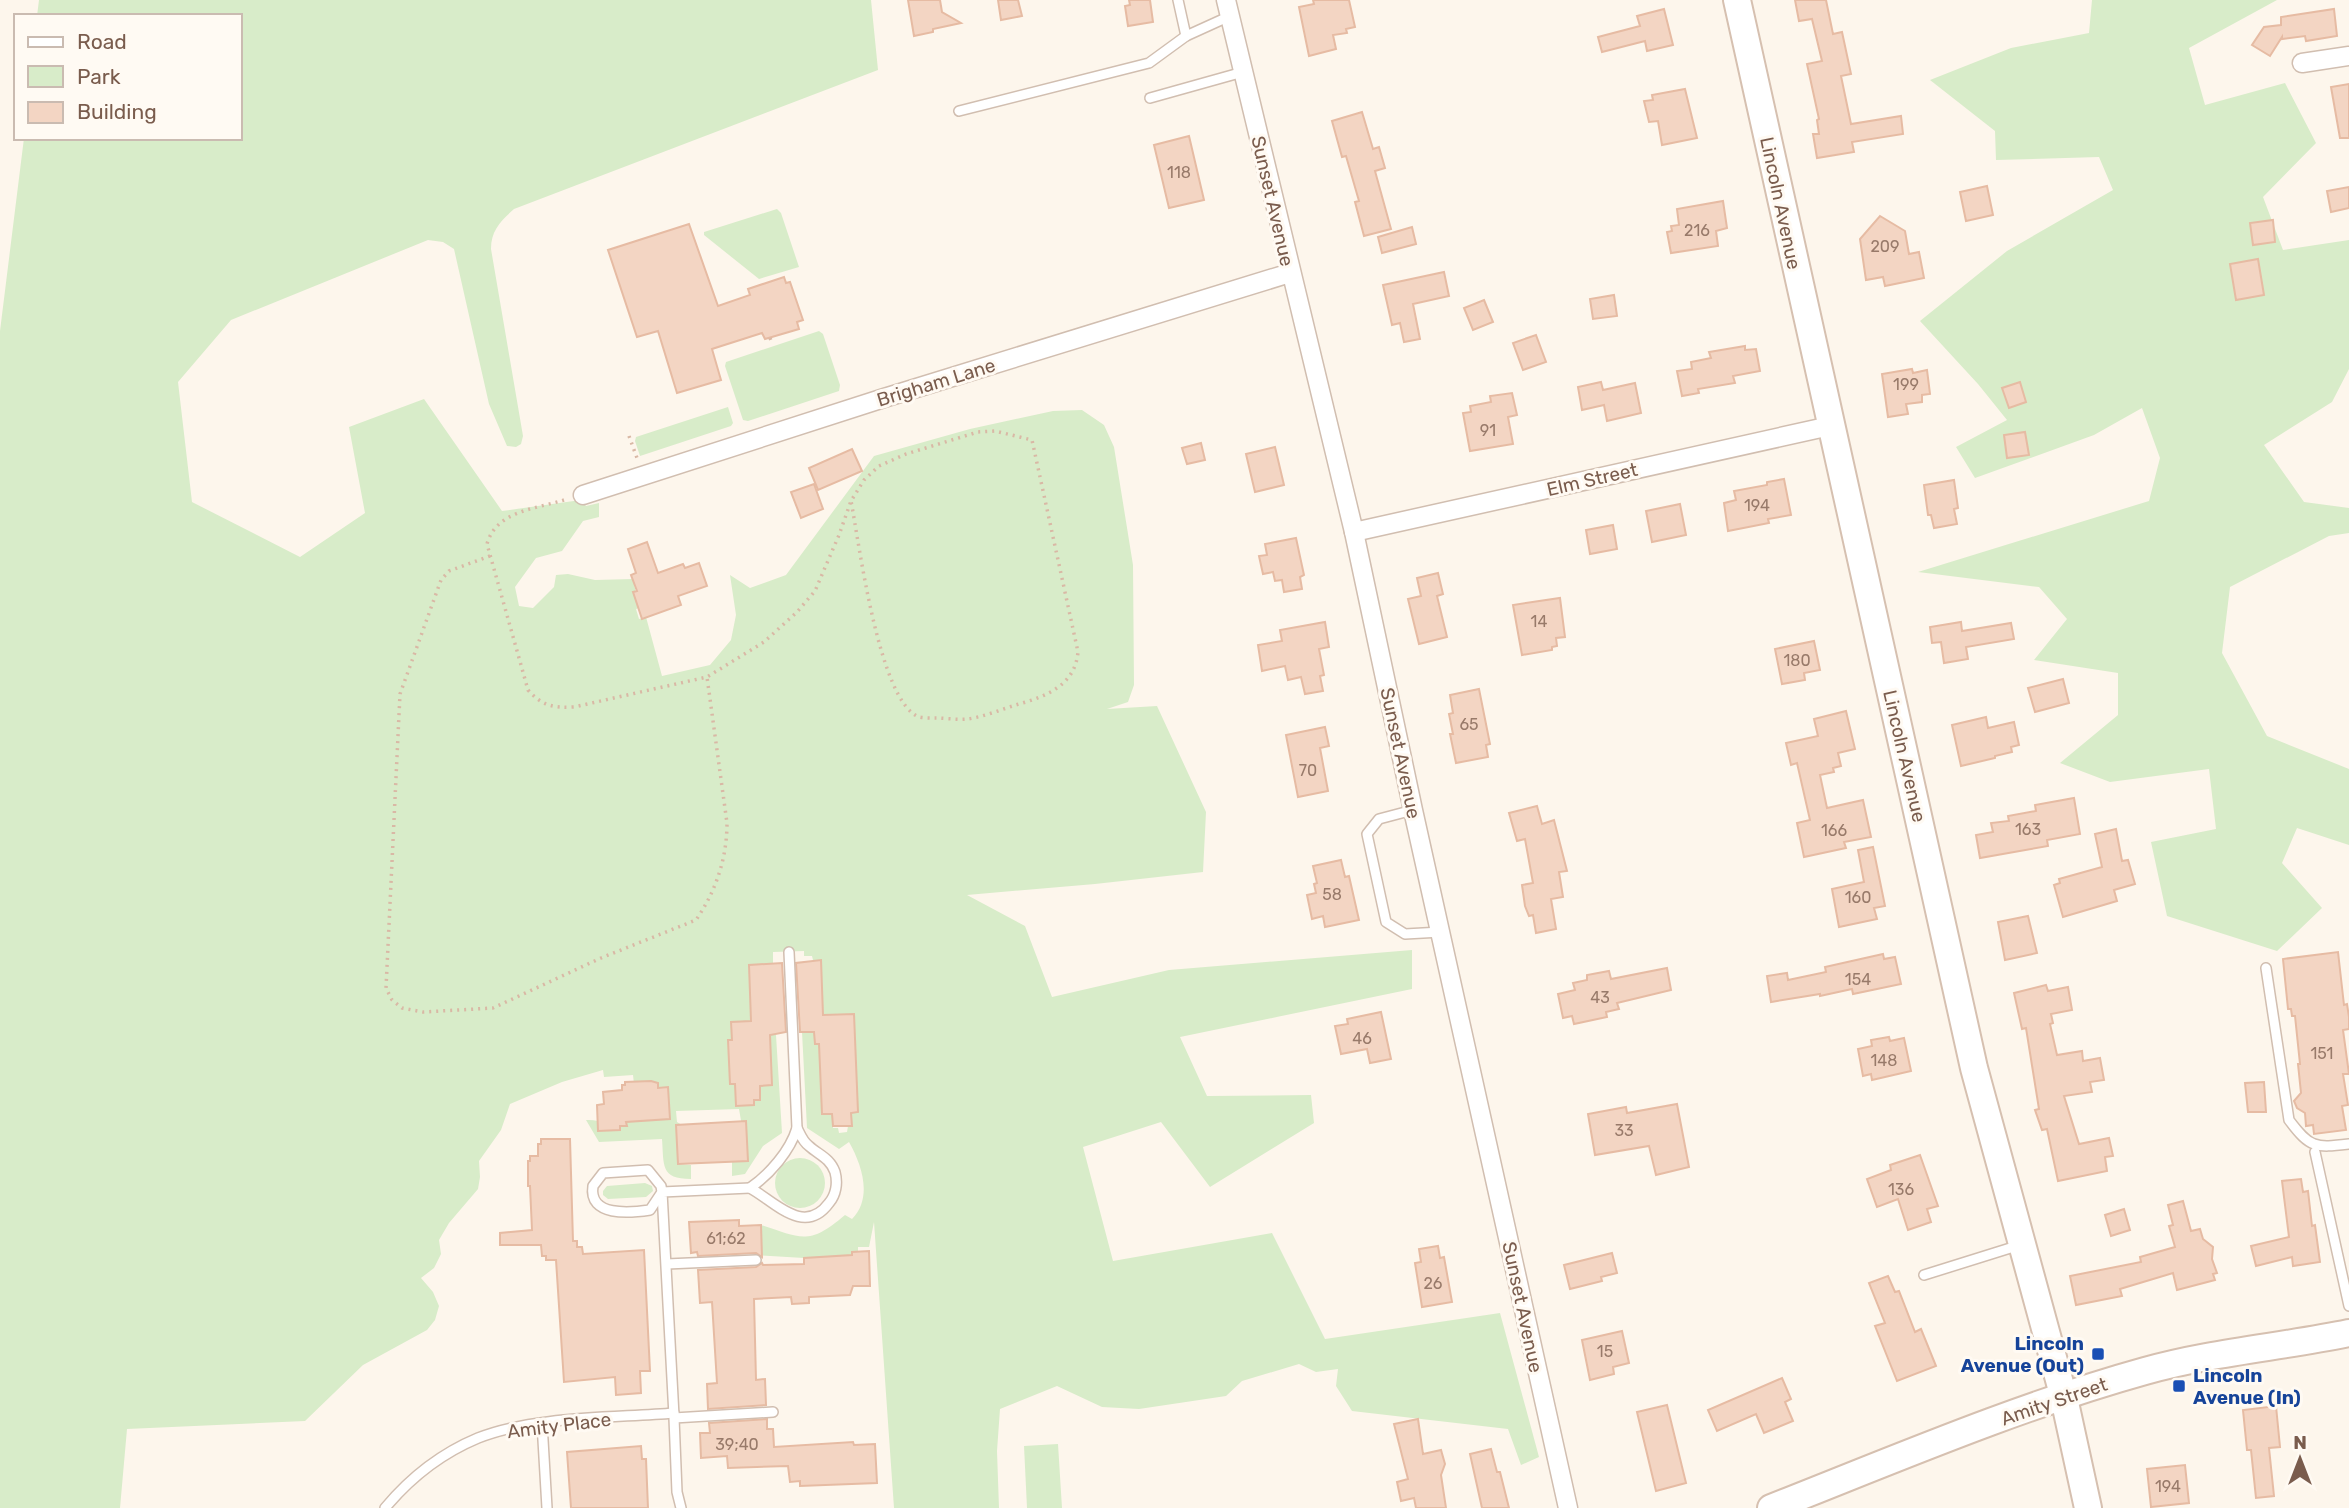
<svg xmlns="http://www.w3.org/2000/svg" width="2349" height="1508" font-family="Rubik,sans-serif">
	<style>
		.green { fill: #d8ecc9 }
		.building { fill: #f3d5c3; stroke: #e6bba3; stroke-width: 2 }
		.lines { fill: none; stroke-linecap: round; stroke-linejoin: round }
		.lane-casing { stroke: #d1beb0; stroke-width: 12 }
		.street-casing { stroke: #d1beb0; stroke-width: 21 }
		.secondary-casing { stroke: #d6c0b0; stroke-width: 30 }
		.path { stroke: #d9b8a5; stroke-width: 3.5; stroke-dasharray: 2 5; stroke-linecap: butt }
		.lane { stroke: #fff; stroke-width: 9 }
		.street { stroke: #fff; stroke-width: 18 }
		.secondary { stroke: #fff; stroke-width: 26 }
		.transit-dot { fill: #1a4fb4; stroke: #fffaf3; stroke-width: 2.5 }
		.labels { text-anchor: middle; stroke-width: 6; stroke-linejoin: round; paint-order: stroke }
		.number-label { font-size: 16px; fill: #987a6a }
		.street-label { font-size: 19px; fill: #7a5c4d; stroke: #fffaf3 }
		.transit-label { font-size: 19px; font-weight: bold; fill: #164399; stroke: #fffaf3; text-anchor: end }
	</style>
	<rect width="100%" height="100%" fill="#fdf6ec"/>
	<!-- green -->
	<g class="green">
		<path d="M39,0H871L878,70L514,209C501,221 491,230 491,249L523,436L521,444L516,447L507,446L489,404L454,249L443,242L428,240L231,320L178,382L192,502L300,557L365,513L349,427L424,399L502,511L581,500L586,506L599,503V517L583,521L562,551L536,558L515,587L519,606L533,608L554,587L556,575L568,574L595,580L633,579L639,608L636,609L639,619L646,617L662,676L710,665L731,640L736,615L730,575L750,588L786,575L874,456L970,429L1053,411L1082,410L1104,425L1114,447L1133,565L1134,685L1128,702L1107,709L1157,706L1206,812L1203,872L1095,884L967,895L1025,926L1052,997L1169,970L1412,950V989L1180,1037L1207,1096L1311,1095L1314,1123L1210,1187L1161,1122L1083,1147L1113,1261L1272,1233L1325,1339L1500,1313L1539,1457L1521,1465L1508,1429L1352,1411L1336,1386L1338,1369L1316,1372L1299,1364L1242,1381L1226,1396L1139,1409L1102,1407L1057,1386L1000,1409L997,1451L999,1508H894L874,1222L869,1247H858V1252H852V1255L804,1258L756,1255V1249H762L761,1225C801,1238 809,1246 845,1215L852,1219C873,1198 862,1165 849,1142L839,1149L807,1128L802,1032H814L815,1044H819L822,1114H832L833,1128H838L839,1133L847,1132L848,1126H852L851,1113L858,1112L823,1015L821,960H813L812,956H804V951L773,952V964L749,965L751,1021L731,1022L732,1040H728L730,1084H735L754,1100H760V1086L770,1035H776L782,1133L763,1146L745,1174L732,1176V1159L737,1162L748,1161L739,1109L676,1111L677,1122L682,1125V1129L678,1164L691,1165V1179C660,1179 664,1165 662,1139L599,1142L586,1120C601,1119 613,1127 626,1126V1121L656,1112L670,1111L668,1088H658L651,1081L634,1084L633,1075L604,1077L603,1070L562,1082L510,1104L501,1130L479,1161L480,1177L478,1189L449,1223L439,1240L441,1254L434,1268L421,1278L433,1292L439,1306L435,1320L427,1330L363,1365L305,1421L127,1429L120,1508H0V331L24,138H240V16H37Z"/>
		<path d="M2092,0H2277L2189,48L2205,105L2285,83L2316,143L2263,197L2283,250L2349,240V369L2332,402L2264,445L2304,502L2349,508V533L2329,536L2230,587L2222,653L2267,736L2349,769V845L2297,828L2282,863L2322,908L2277,951L2167,916L2151,842L2216,829L2209,769L2110,782L2060,763L2118,715V673L2034,660L2067,619L2039,587L1918,572L2149,501L2160,458L2142,408L2094,435L1975,478L1956,447L2007,420L1978,384L1920,321L2007,251L2113,190L2099,157L1996,160L1995,131L1930,80L2011,48L2089,33Z"/>
		<path d="M777,209L781,213L799,267L759,279L704,235V232Z"/>
		<path d="M819,331L823,334L840,385L839,391L748,421L743,420L725,366L726,362Z"/>
		<path d="M728,407L733,423L731,426L640,456L635,441L636,437Z"/>
		<circle cx="800" cy="1183" r="25"/>
		<path d="M645,1183L652,1186L653,1191L646,1197L608,1199L603,1195V1191L607,1186Z"/>
		<path d="M1058,1444L1062,1508H1027L1024,1446Z"/>
	</g>
	<!-- building -->
	<g class="building">
		<path d="M908,0H940L942,12L961,23L933,29V32L914,36Z"/>
		<path d="M998,0H1018L1022,16L1001,20Z"/>
		<path d="M1129,0H1150L1153,22L1128,26L1125,6L1130,5Z"/>
		<path d="M1313,0H1349L1355,27L1346,29L1347,33L1333,35L1336,49L1309,56L1299,7L1314,4Z"/>
		<path d="M1795,0H1826L1833,34L1842,32L1851,74L1841,76L1851,124L1901,116L1903,134L1852,142L1854,152L1817,158L1813,134H1819L1817,120L1819,119L1807,64L1822,61L1812,19L1799,21Z"/>
		<path d="M1664,9L1673,45L1647,51L1645,41L1602,52L1598,37L1640,26L1637,16Z"/>
		<path d="M2334,9L2337,36L2306,41L2305,36L2282,39V37L2270,56L2252,45L2264,27L2281,25V17Z"/>
		<path d="M2349,84V138H2340L2331,87Z"/>
		<path d="M1685,89L1697,138L1662,145L1658,121L1649,122L1644,101L1653,100L1652,95Z"/>
		<path d="M1362,112L1373,149L1379,147L1385,168L1375,171L1391,229L1364,236L1355,202L1359,201L1346,156L1342,157L1332,121Z"/>
		<path d="M1189,136L1204,200L1169,208L1154,145Z"/>
		<path d="M1987,186L1993,215L1966,221L1960,192Z"/>
		<path d="M2349,187V208L2331,212L2327,191Z"/>
		<path d="M1723,201L1727,228L1716,231L1718,246L1671,253L1667,232L1672,231L1671,226L1679,225L1677,209Z"/>
		<path d="M1880,216L1905,231L1909,254L1919,252L1924,278L1885,286L1883,277L1866,280L1860,239Z"/>
		<path d="M2273,220L2275,242L2253,245L2250,223Z"/>
		<path d="M689,224L718,306L750,295L748,289L784,277L786,283L790,282L803,320L797,322L799,329L765,339L762,333L712,349L721,380L677,393L658,331L637,337L608,250Z"/>
		<path d="M1412,227L1416,244L1382,253L1378,237Z"/>
		<path d="M2258,259L2264,295L2236,300L2230,264Z"/>
		<path d="M1444,272L1449,296L1413,304L1420,339L1404,342L1400,323L1392,325L1383,285Z"/>
		<path d="M1614,295L1617,316L1593,319L1590,299Z"/>
		<path d="M1484,300L1493,322L1473,330L1464,308Z"/>
		<path d="M1536,335L1546,362L1523,370L1513,343Z"/>
		<path d="M1745,346V350L1756,349L1760,371L1733,376L1735,383L1698,389L1699,393L1682,396L1677,371L1692,369L1691,362L1711,358L1709,352Z"/>
		<path d="M1912,369L1913,373L1927,370L1930,394L1922,395V402L1906,404L1908,414L1888,417L1882,374Z"/>
		<path d="M1601,382L1603,390L1635,383L1641,413L1607,421L1604,405L1582,410L1578,387Z"/>
		<path d="M2020,382L2026,402L2009,408L2002,388Z"/>
		<path d="M1512,393L1517,415L1508,417L1513,444L1470,451L1463,413L1471,412L1470,406L1491,402L1490,396Z"/>
		<path d="M2025,432L2029,455L2007,458L2004,435Z"/>
		<path d="M1201,443L1205,460L1187,464L1182,448Z"/>
		<path d="M1275,447L1284,485L1255,492L1246,454Z"/>
		<path d="M852,449L862,471L818,490L809,468Z"/>
		<path d="M1784,479L1791,515L1768,519L1769,523L1728,531L1724,503L1736,500L1734,491L1767,485V482Z"/>
		<path d="M1954,480L1958,508L1954,509L1957,524L1934,528L1931,515H1928L1924,485Z"/>
		<path d="M814,484L823,509L801,518L791,492Z"/>
		<path d="M1680,504L1686,535L1652,542L1646,511Z"/>
		<path d="M1613,525L1617,549L1590,554L1586,530Z"/>
		<path d="M1296,538L1304,575L1300,577L1302,589L1284,592L1282,580L1275,581L1273,572L1263,574L1259,556L1267,555L1265,544Z"/>
		<path d="M647,542L658,573L683,564L685,568L699,563L707,586L678,596L681,605L642,619L633,592L637,591L631,575L636,573L628,549Z"/>
		<path d="M1438,573L1443,594L1437,596L1447,637L1419,644L1408,599L1421,596L1417,578Z"/>
		<path d="M1560,598L1565,637L1556,638L1557,646L1552,647V650L1522,655L1513,605Z"/>
		<path d="M1325,622L1329,647L1319,649L1324,675L1320,676L1323,691L1305,694L1301,677L1288,680L1285,666L1262,671L1258,645L1282,641L1280,630Z"/>
		<path d="M1961,622L1962,631L2011,623L2014,639L1966,647L1968,659L1944,663L1941,642L1932,643L1930,627Z"/>
		<path d="M1814,641L1820,670L1804,673L1805,680L1782,684L1775,649Z"/>
		<path d="M2063,679L2069,703L2035,712L2028,688Z"/>
		<path d="M1479,689L1490,744L1486,745L1488,757L1456,763L1450,734H1453L1449,714L1453,713L1450,695Z"/>
		<path d="M1846,711L1855,749L1838,753L1841,766L1833,768L1834,772L1820,775L1827,808L1863,800L1871,837L1844,842L1846,848L1804,857L1797,823L1810,820L1797,763L1791,765L1786,743L1818,736L1814,719Z"/>
		<path d="M1986,717L1988,728L2014,722L2019,745L2011,747L2012,752L1995,756V758L1961,766L1952,725Z"/>
		<path d="M1325,727L1329,746L1320,748L1328,791L1298,797L1286,735Z"/>
		<path d="M2074,798L2080,834L2047,840L2048,846L1980,858L1976,835L1993,832L1991,823L2009,821L2008,816L2036,811L2035,805Z"/>
		<path d="M1537,806L1542,824L1554,820L1567,871L1559,872L1563,897L1551,899L1556,929L1536,933L1533,915L1529,916L1525,906L1522,885L1533,883L1525,839L1517,841L1509,813Z"/>
		<path d="M2116,829L2122,861L2128,860L2135,884L2114,890L2117,901L2063,917L2054,885L2060,883L2059,879L2102,867L2095,834Z"/>
		<path d="M1873,847L1885,906L1874,908L1877,919L1839,927L1832,889L1864,882L1858,850Z"/>
		<path d="M1341,860L1345,877L1349,876L1359,920L1325,927L1323,916L1312,919L1307,895L1316,893L1314,884L1317,883L1313,866Z"/>
		<path d="M2028,916L2037,953L2005,960L1998,922Z"/>
		<path d="M2338,952L2344,1005L2347,1004L2349,1017V1029L2343,1030L2349,1074H2343L2348,1105L2342,1106L2346,1130L2314,1134L2313,1125L2306,1126L2305,1113L2297,1108L2294,1101L2301,1093L2298,1064H2300L2295,1016H2292L2291,1009H2288L2283,959Z"/>
		<path d="M1883,954L1884,959L1895,957L1901,984L1853,994L1852,989L1820,996V994L1771,1002L1767,976L1787,973L1788,980L1826,972L1825,967Z"/>
		<path d="M821,960L823,1015L854,1014L858,1112L851,1113L852,1126H833L832,1114H822L819,1044H815L814,1032H800L796,963Z"/>
		<path d="M782,963L786,1032L770,1035L772,1085L760,1086V1100H754V1105L736,1106L735,1084H730L728,1040H732L731,1022L751,1021L749,965Z"/>
		<path d="M1667,968L1671,990L1617,1003L1619,1009L1606,1012L1607,1017L1574,1024L1572,1016L1563,1018L1558,994L1575,990L1573,983L1587,980V975L1609,971L1611,979Z"/>
		<path d="M2046,985L2048,991L2068,987L2072,1010L2051,1014L2053,1023L2050,1024L2057,1055L2082,1051L2083,1061L2100,1058L2104,1080L2090,1082L2092,1092L2064,1096L2079,1144L2109,1138L2113,1156L2105,1157L2107,1171L2058,1181L2047,1129L2042,1130L2035,1110L2039,1109L2026,1028L2022,1029L2014,993Z"/>
		<path d="M1381,1012L1391,1059L1370,1063L1367,1049L1341,1054L1335,1026L1348,1024L1347,1019Z"/>
		<path d="M1889,1037L1890,1041L1904,1038L1911,1071L1872,1080L1871,1074L1863,1076L1858,1049L1872,1046L1871,1040Z"/>
		<path d="M651,1081L658,1083V1088L668,1087L670,1119L626,1122L627,1126H620V1130L598,1131L597,1105L604,1104L603,1092L622,1090V1085H625V1082Z"/>
		<path d="M2264,1082L2266,1112H2248L2245,1083Z"/>
		<path d="M1677,1104L1689,1167L1656,1175L1649,1146L1595,1155L1588,1114L1626,1107L1627,1113Z"/>
		<path d="M746,1121L748,1161L678,1164L676,1125Z"/>
		<path d="M541,1139H570L573,1241H577V1247H582L583,1254L644,1250L650,1371H640L641,1393L616,1395L615,1377L564,1382L556,1260H546V1256H542L541,1245H500V1233L532,1230L530,1186H528V1161H530V1156H538V1144H541Z"/>
		<path d="M1920,1155L1938,1206L1927,1209L1931,1222L1908,1230L1898,1199L1877,1207L1867,1179L1891,1170L1890,1165Z"/>
		<path d="M2301,1179L2303,1192L2308,1191L2312,1226L2315,1225L2320,1262L2293,1266L2292,1257L2256,1266L2251,1246L2289,1237L2282,1181Z"/>
		<path d="M2183,1201L2191,1231L2200,1229L2203,1239L2213,1247L2212,1259L2217,1273L2213,1274L2215,1280L2177,1290L2173,1273L2120,1289L2122,1296L2076,1305L2070,1276L2141,1262L2140,1257L2175,1247L2169,1226L2173,1225L2168,1205Z"/>
		<path d="M2124,1209L2130,1230L2111,1236L2105,1215Z"/>
		<path d="M739,1220V1226L761,1225L762,1257L756,1253L698,1256L697,1252L691,1253L689,1222Z"/>
		<path d="M1438,1246L1440,1258L1444,1257L1452,1302L1422,1307L1415,1263L1421,1262L1419,1249Z"/>
		<path d="M869,1251L870,1286H853L850,1295L809,1297V1303L792,1304L791,1297L754,1299L756,1380L765,1379L766,1405L708,1409L707,1384L717,1383L712,1302L700,1303L698,1270L756,1267L762,1263L763,1265L804,1264V1258L852,1255V1252Z"/>
		<path d="M1612,1253L1617,1273L1601,1277L1602,1281L1570,1289L1564,1265Z"/>
		<path d="M1888,1276L1895,1292L1899,1291L1915,1332L1921,1329L1936,1366L1897,1381L1875,1326L1885,1323L1869,1283Z"/>
		<path d="M1622,1331L1629,1363L1613,1367L1614,1374L1590,1380L1582,1340Z"/>
		<path d="M1782,1378L1791,1399L1785,1402L1793,1421L1764,1433L1756,1414L1717,1431L1708,1410Z"/>
		<path d="M1667,1405L1686,1483L1656,1491L1637,1412Z"/>
		<path d="M2276,1406L2280,1447L2269,1448L2274,1496L2256,1498L2251,1450H2247L2243,1410Z"/>
		<path d="M767,1419V1429H773L774,1447L853,1442L854,1445L875,1444L877,1483L800,1486V1481L790,1482L788,1466L728,1468L727,1456L701,1458L700,1433H710L709,1423Z"/>
		<path d="M1418,1419L1423,1454L1441,1450L1445,1464L1441,1475L1446,1508H1416L1414,1498L1401,1501L1397,1482L1408,1479L1394,1424Z"/>
		<path d="M641,1446L642,1459H646L648,1508H571L567,1452Z"/>
		<path d="M1491,1449L1497,1472H1500L1509,1508H1482L1470,1454Z"/>
		<path d="M2185,1465L2189,1503L2151,1507L2147,1469Z"/>
	</g>
	<g class="lines">
		<!-- lane casing -->
		<g class="lane-casing">
			<g id="lane">
				<path d="M1178,0L1186,36"/>
				<path d="M1150,98L1243,72"/>
				<path d="M959,111L1149,63L1186,36L1230,16"/>
				<path d="M1413,810L1379,819L1367,834L1386,922L1405,934L1441,932"/>
				<path d="M789,952L797,1128"/>
				<path d="M2266,968L2289,1120C2310,1148 2315,1148 2349,1144"/>
				<path d="M797,1128C800,1134 803,1142 809,1146C819,1155 830,1158 835,1172C838,1183 836,1195 829,1203C804,1237 774,1201 750,1188C770,1174 790,1151 797,1128Z"/>
				<path d="M2315,1152L2349,1306"/>
				<path d="M648,1170L661,1186L662,1192L650,1210C630,1213 588,1217 593,1186L603,1173Z"/>
				<path d="M667,1264L756,1260"/>
				<path d="M1924,1275L2020,1245"/>
				<path d="M674,1416L662,1192L750,1188"/>
				<path d="M542,1423L547,1508"/>
				<path d="M385,1508C410,1478 442,1453 478,1438C533,1416 614,1418 674,1413"/>
				<path d="M681,1508L677,1492L674,1418L773,1412"/>
			</g>
		</g>
		<!-- street casing -->
		<g class="street-casing">
			<g id="street">
				<path d="M1226,0L1354,532L1413,810L1568,1508"/>
				<path d="M2302,63L2349,56"/>
				<path d="M583,495L884,398L1290,273"/>
				<path d="M1354,532L1830,426"/>
			</g>
		</g>
		<!-- secondary casing -->
		<g class="secondary-casing">
			<g id="secondary">
				<path d="M1737,0L1974,1068L2064,1398L2088,1508"/>
				<path d="M1771,1508C1893,1460 2019,1406 2145,1371C2212,1352 2282,1347 2349,1333"/>
			</g>
		</g>
		<!-- path -->
		<g class="path">
			<path d="M770,338L772,343"/>
			<path d="M629,436L637,458"/>
			<path d="M564,500C535,509 496,511 487,544L528,690C542,706 554,708 574,707L707,677L764,642L797,612L815,591L839,535L851,501L864,480L879,466L906,454L978,432L995,431L1032,440L1078,652C1075,685 1047,696 1019,704C1002,709 984,717 967,719C957,720 945,718 935,718C930,718 923,718 919,717C879,702 859,542 851,501"/>
			<path d="M490,556L449,571L441,580L400,694L386,988L392,1000L402,1008L423,1012L493,1008L601,958L696,920C716,891 727,858 727,823L707,677"/>
		</g>
		<!-- lane -->
		<use href="#lane" class="lane"/>
		<!-- street -->
		<use href="#street" class="street"/>
		<!-- secondary -->
		<use href="#secondary" class="secondary"/>
	</g>
	<!-- markers -->
	<g class="transit-dot">
		<rect x="2091" y="1347" width="14" height="14" rx="3.5"/>
		<rect x="2172" y="1379" width="14" height="14" rx="3.5"/>
	</g>
	<g class="labels">
		<!-- number labels -->
		<g class="number-label">
			<text x="1179" y="178">118</text>
			<text x="1697" y="236">216</text>
			<text x="1885" y="252">209</text>
			<text x="1906" y="390">199</text>
			<text x="1488" y="436">91</text>
			<text x="1757" y="511">194</text>
			<text x="1539" y="627">14</text>
			<text x="1797" y="666">180</text>
			<text x="1469" y="730">65</text>
			<text x="1308" y="776">70</text>
			<text x="2028" y="835">163</text>
			<text x="1834" y="836">166</text>
			<text x="1332" y="900">58</text>
			<text x="1858" y="903">160</text>
			<text x="1858" y="985">154</text>
			<text x="1600" y="1003">43</text>
			<text x="1362" y="1044">46</text>
			<text x="2322" y="1059">151</text>
			<text x="1884" y="1066">148</text>
			<text x="1624" y="1136">33</text>
			<text x="1901" y="1195">136</text>
			<text x="726" y="1244">61;62</text>
			<text x="1433" y="1289">26</text>
			<text x="1605" y="1357">15</text>
			<text x="737" y="1450">39;40</text>
			<text x="2168" y="1492">194</text>
		</g>
		<!-- street labels -->
		<g class="street-label">
			<text transform="translate(1273 201) rotate(77)" y="7">Sunset Avenue</text>
			<text transform="translate(1781 203) rotate(78)" y="7">Lincoln Avenue</text>
			<text transform="translate(936 382) rotate(-17)" y="7">Brigham Lane</text>
			<text transform="translate(1592 479) rotate(-13)" y="7">Elm Street</text>
			<text transform="translate(1401 753) rotate(78)" y="7">Sunset Avenue</text>
			<text transform="translate(1905 756) rotate(77)" y="7">Lincoln Avenue</text>
			<text transform="translate(1523 1307) rotate(78)" y="7">Sunset Avenue</text>
			<text transform="translate(2054 1401) rotate(-19)" y="7">Amity Street</text>
			<text transform="translate(559 1425) rotate(-7)" y="7">Amity Place</text>
		</g>
		<!-- transit labels -->
		<g class="transit-label">
			<text x="2084" y="1350">Lincoln<tspan x="2084" dy="22">Avenue (Out)</tspan></text>
			<text x="2193" y="1382" text-anchor="start">Lincoln<tspan x="2193" dy="22">Avenue (In)</tspan></text>
		</g>
	</g>
	<!-- legend -->
	<rect x="14" y="14" width="228" height="126" fill="#fffaf3" stroke="#cabbb1" stroke-width="2"/>
	<rect x="28" y="37" width="35" height="10" fill="#ffffff" stroke="#cabbb1" stroke-width="2"/>
	<text x="77" y="49" font-size="21" fill="#7a5c4d">Road</text>
	<rect x="28" y="66" width="35" height="21" fill="#d8ecc9" stroke="#cabbb1" stroke-width="2"/>
	<text x="77" y="84" font-size="21" fill="#7a5c4d">Park</text>
	<rect x="28" y="102" width="35" height="21" fill="#f3d5c3" stroke="#cabbb1" stroke-width="2"/>
	<text x="77" y="119" font-size="21" fill="#7a5c4d">Building</text>
	<!-- north arrow -->
	<g transform="translate(2300 1459)" stroke="#fffaf3" stroke-width="5" paint-order="stroke">
	<path d="M0-5L12 26L0 18L-12 26Z" fill="#7a5c4d"/>
	<text y="-10" font-size="19" font-weight="bold" text-anchor="middle" fill="#7a5c4d">N</text>
	</g>
</svg>
